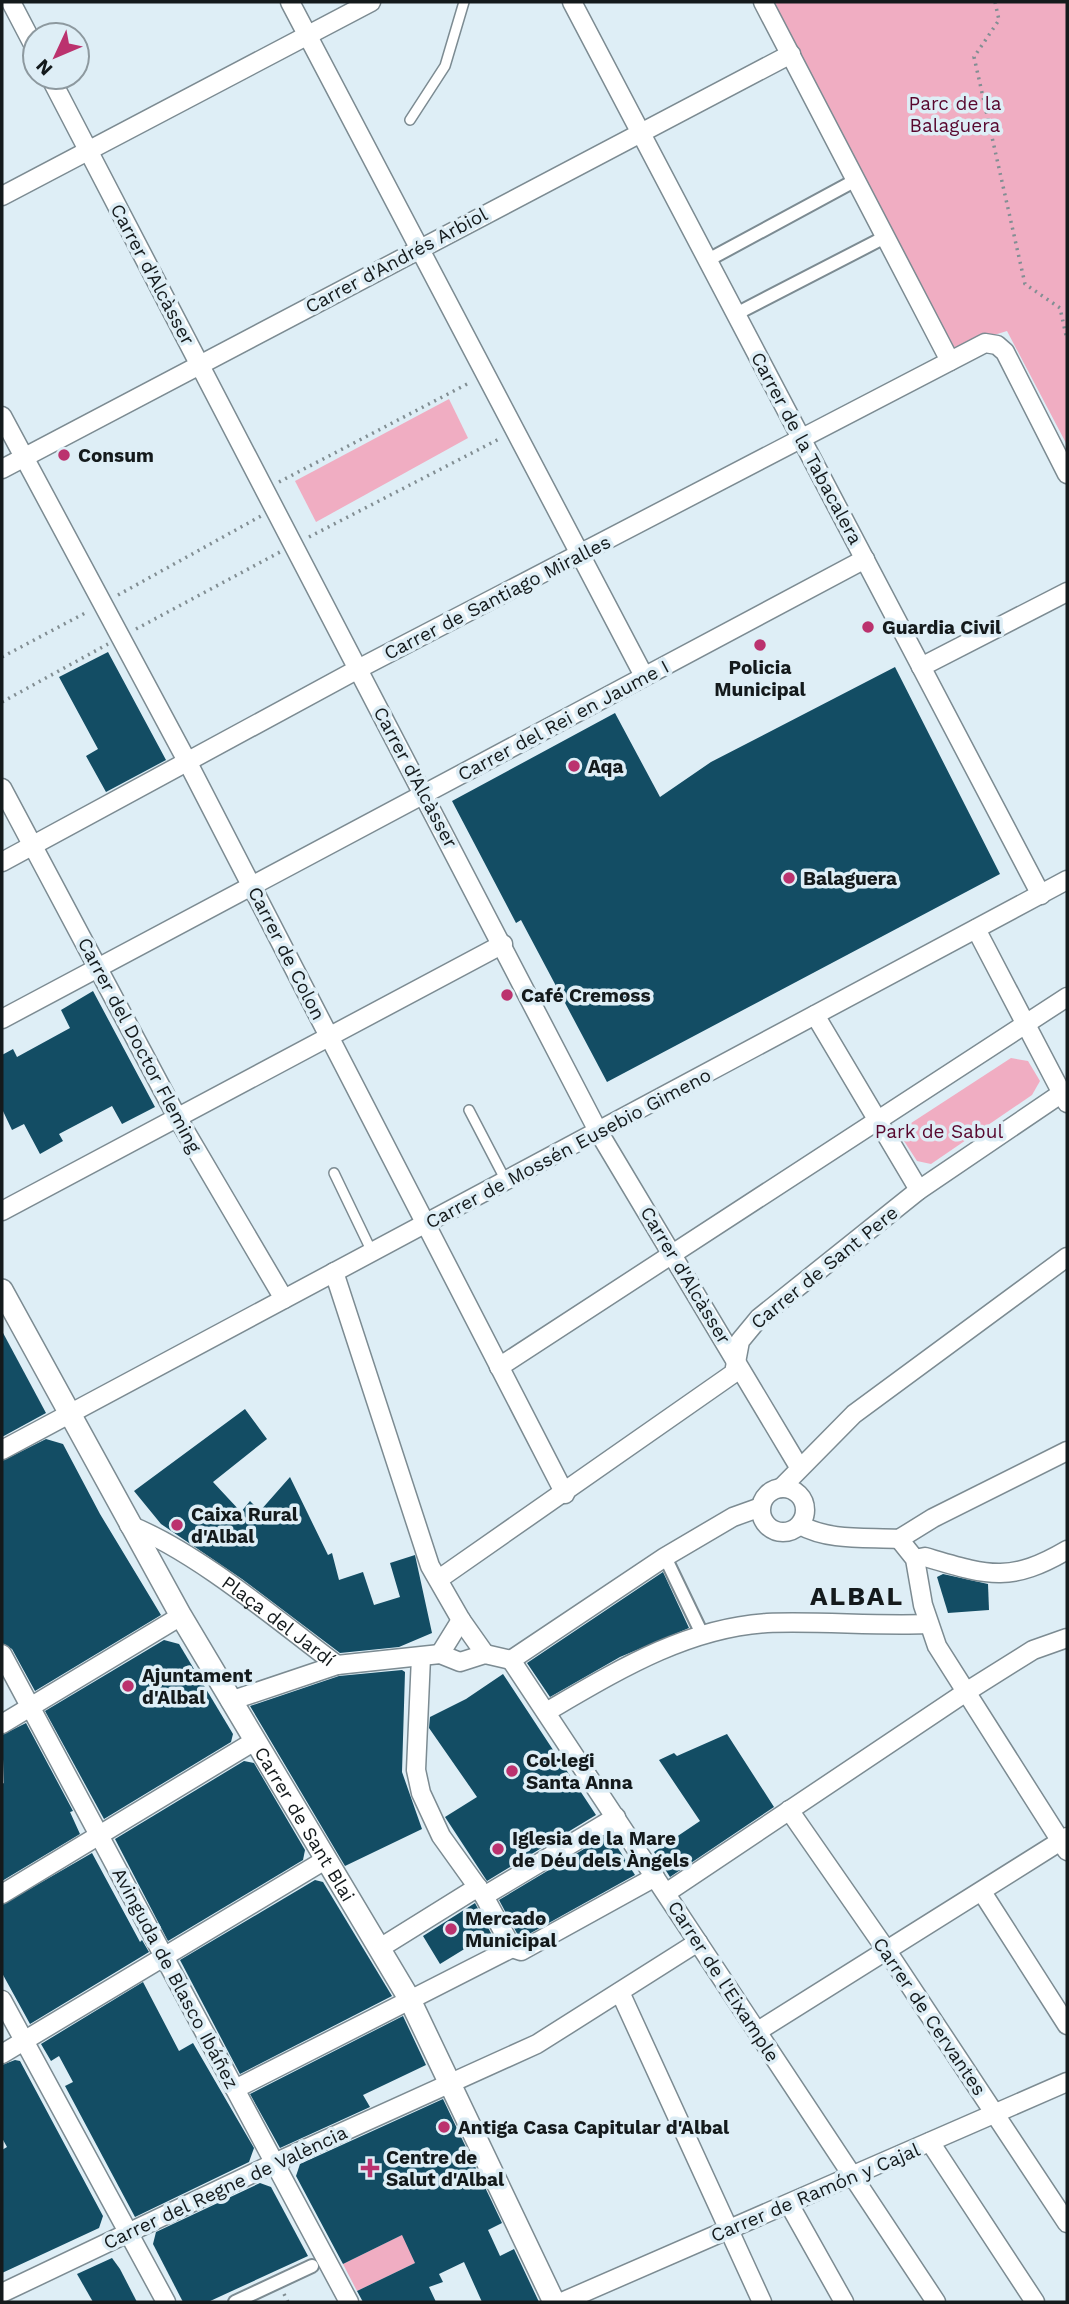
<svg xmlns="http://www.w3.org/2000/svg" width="1069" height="2304" font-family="'Work Sans',sans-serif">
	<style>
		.green { fill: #f0adc2 }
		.building { fill: #134d64 }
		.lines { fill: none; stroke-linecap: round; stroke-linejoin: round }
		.service-casing { stroke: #7c8b92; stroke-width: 12 }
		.pedestrian-casing { stroke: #7c8b92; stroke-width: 16 }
		.minor-casing { stroke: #7c8b92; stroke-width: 21 }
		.tertiary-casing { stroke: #7c8b92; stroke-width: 24 }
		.path { stroke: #828e93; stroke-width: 3.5; stroke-dasharray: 2 5; stroke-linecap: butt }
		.service { stroke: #fff; stroke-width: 9 }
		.pedestrian { stroke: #fff; stroke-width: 12 }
		.minor { stroke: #fff; stroke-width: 18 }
		.tertiary { stroke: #fff; stroke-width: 21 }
		.poi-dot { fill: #bb326e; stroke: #deeef6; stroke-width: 2.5 }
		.labels { text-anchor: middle; stroke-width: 7; stroke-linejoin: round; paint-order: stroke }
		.park-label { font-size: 19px; fill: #58072e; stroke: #deeef6 }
		.street-label { font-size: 19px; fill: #141a1c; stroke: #deeef6 }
		.poi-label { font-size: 19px; font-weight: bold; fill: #141a1c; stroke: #deeef6; text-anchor: start }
		.district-label { font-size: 26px; font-weight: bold; letter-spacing: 2px; fill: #141a1c; stroke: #deeef6 }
	</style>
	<rect width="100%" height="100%" fill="#deeef6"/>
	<!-- green -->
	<g class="green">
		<path d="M771,2H1067V445L1007,331L952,348Z"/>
		<path d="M449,399L468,438L316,522L295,481Z"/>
		<path d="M1011,1058L1028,1061L1040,1081L1032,1095L931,1164L917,1161L904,1141L905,1127Z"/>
		<path d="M426,2223L415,2263L357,2291L343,2264Z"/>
	</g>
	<!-- building -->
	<g class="building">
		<path d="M108,652L166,760L106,792L86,756L98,749L59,677Z"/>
		<path d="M895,667L1000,874L607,1082L521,920L516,923L452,801L615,713L660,797L711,762Z"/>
		<path d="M93,991L155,1107L122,1124L112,1106L59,1134L63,1141L40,1154L24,1124L12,1130L2,1109V1055L13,1049L17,1057L70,1028L61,1010Z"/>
		<path d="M2,1331L46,1413L2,1437Z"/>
		<path d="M245,1409L267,1439L213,1482L241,1512L250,1501L260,1511L290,1477L328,1555L332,1553L339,1580L363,1572L374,1605L400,1597L390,1563L415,1555L432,1633L399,1647L340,1653L242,1579L161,1524L134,1491Z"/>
		<path d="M46,1439L63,1444L100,1514L161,1615L35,1691L12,1649L2,1643V1461Z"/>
		<path d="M663,1572L689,1628L620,1657L550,1697L527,1663Z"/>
		<path d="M943,1574L988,1584L989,1610L948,1613L937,1577Z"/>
		<path d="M164,1640L179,1644L233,1734L231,1742L104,1819L45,1711Z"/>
		<path d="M402,1670L405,1672L402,1772L422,1829L345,1866L250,1706L339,1676Z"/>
		<path d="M503,1674L596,1815L487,1881L445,1817L477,1797L429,1728L430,1717L466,1699Z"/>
		<path d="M26,1723L73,1811L70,1812L80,1834L2,1881V1784L4,1783L2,1735Z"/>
		<path d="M727,1734L774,1807L670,1877L654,1852L700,1821L659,1760L674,1753L677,1756Z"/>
		<path d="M244,1761L254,1763L305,1850L303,1860L168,1941L115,1839Z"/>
		<path d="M609,1834L635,1875L520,1939L499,1900Z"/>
		<path d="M92,1853L140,1942L142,1940L149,1952L30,2024L2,1973V1905Z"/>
		<path d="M315,1880L323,1882L392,1996L240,2074L180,1960Z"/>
		<path d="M475,1903L492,1935L485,1940L484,1937L440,1964L423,1936Z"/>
		<path d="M143,1982L179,2051L193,2043L254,2148L249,2162L135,2217L65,2086L73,2082L59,2056L51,2061L41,2044Z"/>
		<path d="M403,2016L426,2065L363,2095L370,2107L280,2148L250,2094Z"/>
		<path d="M15,2060L20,2061L103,2216L99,2228L2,2273V2150L7,2147L2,2138V2065Z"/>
		<path d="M443,2099L502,2223L488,2230L500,2256L514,2249L539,2302H482L464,2262L439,2274L443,2282L429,2287L436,2302H363L357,2291L415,2263L402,2235L343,2264L296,2176L300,2164Z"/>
		<path d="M260,2183L271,2187L308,2256L208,2302H183L153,2244L156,2232Z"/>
		<path d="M112,2258L120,2269L137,2302H93L77,2274Z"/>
	</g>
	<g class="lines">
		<!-- service casing -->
		<g class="service-casing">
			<g id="service">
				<path d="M410,120L445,66L464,2"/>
				<path d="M469,1110L506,1181"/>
				<path d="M334,1173L372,1252"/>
			</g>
		</g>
		<!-- pedestrian casing -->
		<g class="pedestrian-casing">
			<g id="pedestrian">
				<path d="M708,260L856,180"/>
				<path d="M736,314L885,237"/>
				<path d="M665,1557L703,1636"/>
				<path d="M235,2302L312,2266"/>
			</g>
		</g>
		<!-- minor casing -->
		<g class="minor-casing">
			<g id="minor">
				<path d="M11,2L35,48"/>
				<path d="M290,2L644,676"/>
				<path d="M572,2L1041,895"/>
				<path d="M763,2L950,361"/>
				<path d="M50,77L598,1131L799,1467"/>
				<path d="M2,196L371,2"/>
				<path d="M2,416L187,761L565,1494"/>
				<path d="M2,469L791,54"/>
				<path d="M921,667L1067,592"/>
				<path d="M2,788L177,1117L284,1299"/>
				<path d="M2,862L360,668L985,343L997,345L1005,352L1067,474"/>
				<path d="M976,929L1067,1103"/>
				<path d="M815,1015L919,1190"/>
				<path d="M2,1019L865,559"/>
				<path d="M2,1211L503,944"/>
				<path d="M334,1272L430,1566L461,1620L485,1654"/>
				<path d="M499,1367L1067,997"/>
				<path d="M2,1450L1067,880"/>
				<circle cx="783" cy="1510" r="22"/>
				<path d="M781,1488L854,1414L1067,1257"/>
				<path id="s1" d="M129,1525C196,1551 277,1620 337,1665"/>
				<path d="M800,1525C829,1541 866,1537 899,1539"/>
				<path d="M899,1539L915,1559L923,1605L937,1646L1067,1851"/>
				<path d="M899,1539L933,1518L1067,1451"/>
				<path d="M915,1559L925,1557C987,1575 1009,1584 1067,1550"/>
				<path d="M439,1579L734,1373L740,1341L759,1318L919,1190L1062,1093"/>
				<path d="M2,1654L349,2302"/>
				<path d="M440,1654L461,1620"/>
				<path d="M421,1657L416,1770L421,1793L441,1836L484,1896L512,1948"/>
				<path d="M511,1660L936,2302"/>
				<path d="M511,1660L665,1557L733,1517L761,1507"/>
				<path d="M230,1701L337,1665L440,1654L460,1662L485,1654L511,1660"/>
				<path d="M546,1712C615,1672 685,1628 767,1623C820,1621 874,1626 927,1624"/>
				<path d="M2,1724L181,1616"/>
				<path d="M789,1810L887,1951L1067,2223"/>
				<path d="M982,1892L1067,2025"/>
				<path d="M666,1893L966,1692L1033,1650L1067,1638"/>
				<path d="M2,1894L253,1742"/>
				<path d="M484,1896L616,1817"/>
				<path d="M380,1948L478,1887"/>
				<path d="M512,1948L521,1951L655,1877"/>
				<path d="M620,1992L762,2302"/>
				<path d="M2,2000L166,2302"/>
				<path d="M758,2031L1067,1837"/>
				<path d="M2,2054L325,1860"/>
				<path d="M235,2089L512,1948"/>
				<path d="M930,2142L1035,2302"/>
				<path d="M789,2204L844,2302"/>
				<path d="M2,2293L283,2159L537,2044L698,1942"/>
				<path d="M562,2302L1067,2082"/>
			</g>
		</g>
		<!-- tertiary casing -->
		<g class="tertiary-casing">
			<g id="tertiary">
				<path id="s2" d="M2,1290L181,1616L410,2000L554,2302"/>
			</g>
		</g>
		<!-- path -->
		<g class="path">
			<path d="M995,2L999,20L974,57L1025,284L1060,308L1067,340"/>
			<path d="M279,482L471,382"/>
			<path d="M309,537L501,438"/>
			<path d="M118,595L261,516"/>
			<path d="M136,629L280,552"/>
			<path d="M2,657L87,612"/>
			<path d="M2,702L108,644"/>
			<path d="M284,2294L288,2302"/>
		</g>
		<!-- service -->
		<use href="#service" class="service"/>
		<!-- pedestrian -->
		<use href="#pedestrian" class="pedestrian"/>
		<!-- minor -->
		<use href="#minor" class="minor"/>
		<!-- tertiary -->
		<use href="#tertiary" class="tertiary"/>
	</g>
	<!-- markers -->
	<g class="poi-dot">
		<circle cx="64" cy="455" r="7"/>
		<circle cx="868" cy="627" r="7"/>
		<circle cx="760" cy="645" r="7"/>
		<circle cx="574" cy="766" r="7"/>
		<circle cx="789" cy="878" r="7"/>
		<circle cx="507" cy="995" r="7"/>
		<circle cx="177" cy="1525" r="7"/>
		<circle cx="128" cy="1686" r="7"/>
		<circle cx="512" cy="1771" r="7"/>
		<circle cx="498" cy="1849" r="7"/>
		<circle cx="451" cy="1929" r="7"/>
		<circle cx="444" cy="2127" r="7"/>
		<path d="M366.5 2157.5h7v7h7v7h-7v7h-7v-7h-7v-7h7z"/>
	</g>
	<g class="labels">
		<!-- park labels -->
		<g class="park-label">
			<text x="955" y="110">Parc de la<tspan x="955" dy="22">Balaguera</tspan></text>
			<text x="939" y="1138">Park de Sabul</text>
		</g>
		<!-- street labels -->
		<g class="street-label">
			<text transform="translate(396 260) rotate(-28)" y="7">Carrer d'Andrés Arbiol</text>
			<text transform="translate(153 274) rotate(62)" y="7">Carrer d'Alcàsser</text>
			<text transform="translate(807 448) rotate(62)" y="7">Carrer de la Tabacalera</text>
			<text transform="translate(497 597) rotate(-27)" y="7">Carrer de Santiago Miralles</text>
			<text transform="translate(563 720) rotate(-28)" y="7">Carrer del Rei en Jaume I</text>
			<text transform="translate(416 777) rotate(62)" y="7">Carrer d'Alcàsser</text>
			<text transform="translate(287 953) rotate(63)" y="7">Carrer de Colon</text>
			<text transform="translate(140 1045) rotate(62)" y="7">Carrer del Doctor Fleming</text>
			<text transform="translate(568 1148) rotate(-28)" y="7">Carrer de Mossén Eusebio Gimeno</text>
			<text transform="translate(824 1267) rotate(-39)" y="7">Carrer de Sant Pere</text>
			<text transform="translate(686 1275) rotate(59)" y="7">Carrer d'Alcàsser</text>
			<text dy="7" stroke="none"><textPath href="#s1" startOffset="178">Plaça del Jardí</textPath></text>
			<text dy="7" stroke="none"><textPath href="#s2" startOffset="614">Carrer de Sant Blai</textPath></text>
			<text transform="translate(176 1978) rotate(62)" y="7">Avinguda de Blasco Ibáñez</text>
			<text transform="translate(724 1981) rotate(57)" y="7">Carrer de l'Eixample</text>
			<text transform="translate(930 2016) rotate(56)" y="7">Carrer de Cervantes</text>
			<text transform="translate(225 2187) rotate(-25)" y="7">Carrer del Regne de València</text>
			<text transform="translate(815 2192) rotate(-23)" y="7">Carrer de Ramón y Cajal</text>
		</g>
		<!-- poi labels -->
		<g class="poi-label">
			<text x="78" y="462">Consum</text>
			<text x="882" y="634">Guardia Civil</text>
			<text x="760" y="674" text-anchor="middle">Policia<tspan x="760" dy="22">Municipal</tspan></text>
			<text x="588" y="773">Aqa</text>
			<text x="803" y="885">Balaguera</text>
			<text x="521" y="1002">Café Cremoss</text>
			<text x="191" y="1521">Caixa Rural<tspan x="191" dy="22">d'Albal</tspan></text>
			<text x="142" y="1682">Ajuntament<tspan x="142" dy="22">d'Albal</tspan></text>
			<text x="526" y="1767">Col·legi<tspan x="526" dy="22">Santa Anna</tspan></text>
			<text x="512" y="1845">Iglesia de la Mare<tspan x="512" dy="22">de Déu dels Àngels</tspan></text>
			<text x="465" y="1925">Mercado<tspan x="465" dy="22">Municipal</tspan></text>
			<text x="458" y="2134">Antiga Casa Capitular d'Albal</text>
			<text x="386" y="2164">Centre de<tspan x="386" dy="22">Salut d'Albal</tspan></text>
		</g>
		<!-- district labels -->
		<g class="district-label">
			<text x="857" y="1605">ALBAL</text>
		</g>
	</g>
	<!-- border -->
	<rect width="1069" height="2304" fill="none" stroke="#141a1c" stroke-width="7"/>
	<!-- north arrow -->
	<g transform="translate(56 56) rotate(226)"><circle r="33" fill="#deeef6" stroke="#8d999f" stroke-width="2"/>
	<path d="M0-5L12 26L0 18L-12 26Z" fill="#bb326e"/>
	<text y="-10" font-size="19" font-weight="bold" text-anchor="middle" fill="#141a1c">N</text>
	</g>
</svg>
